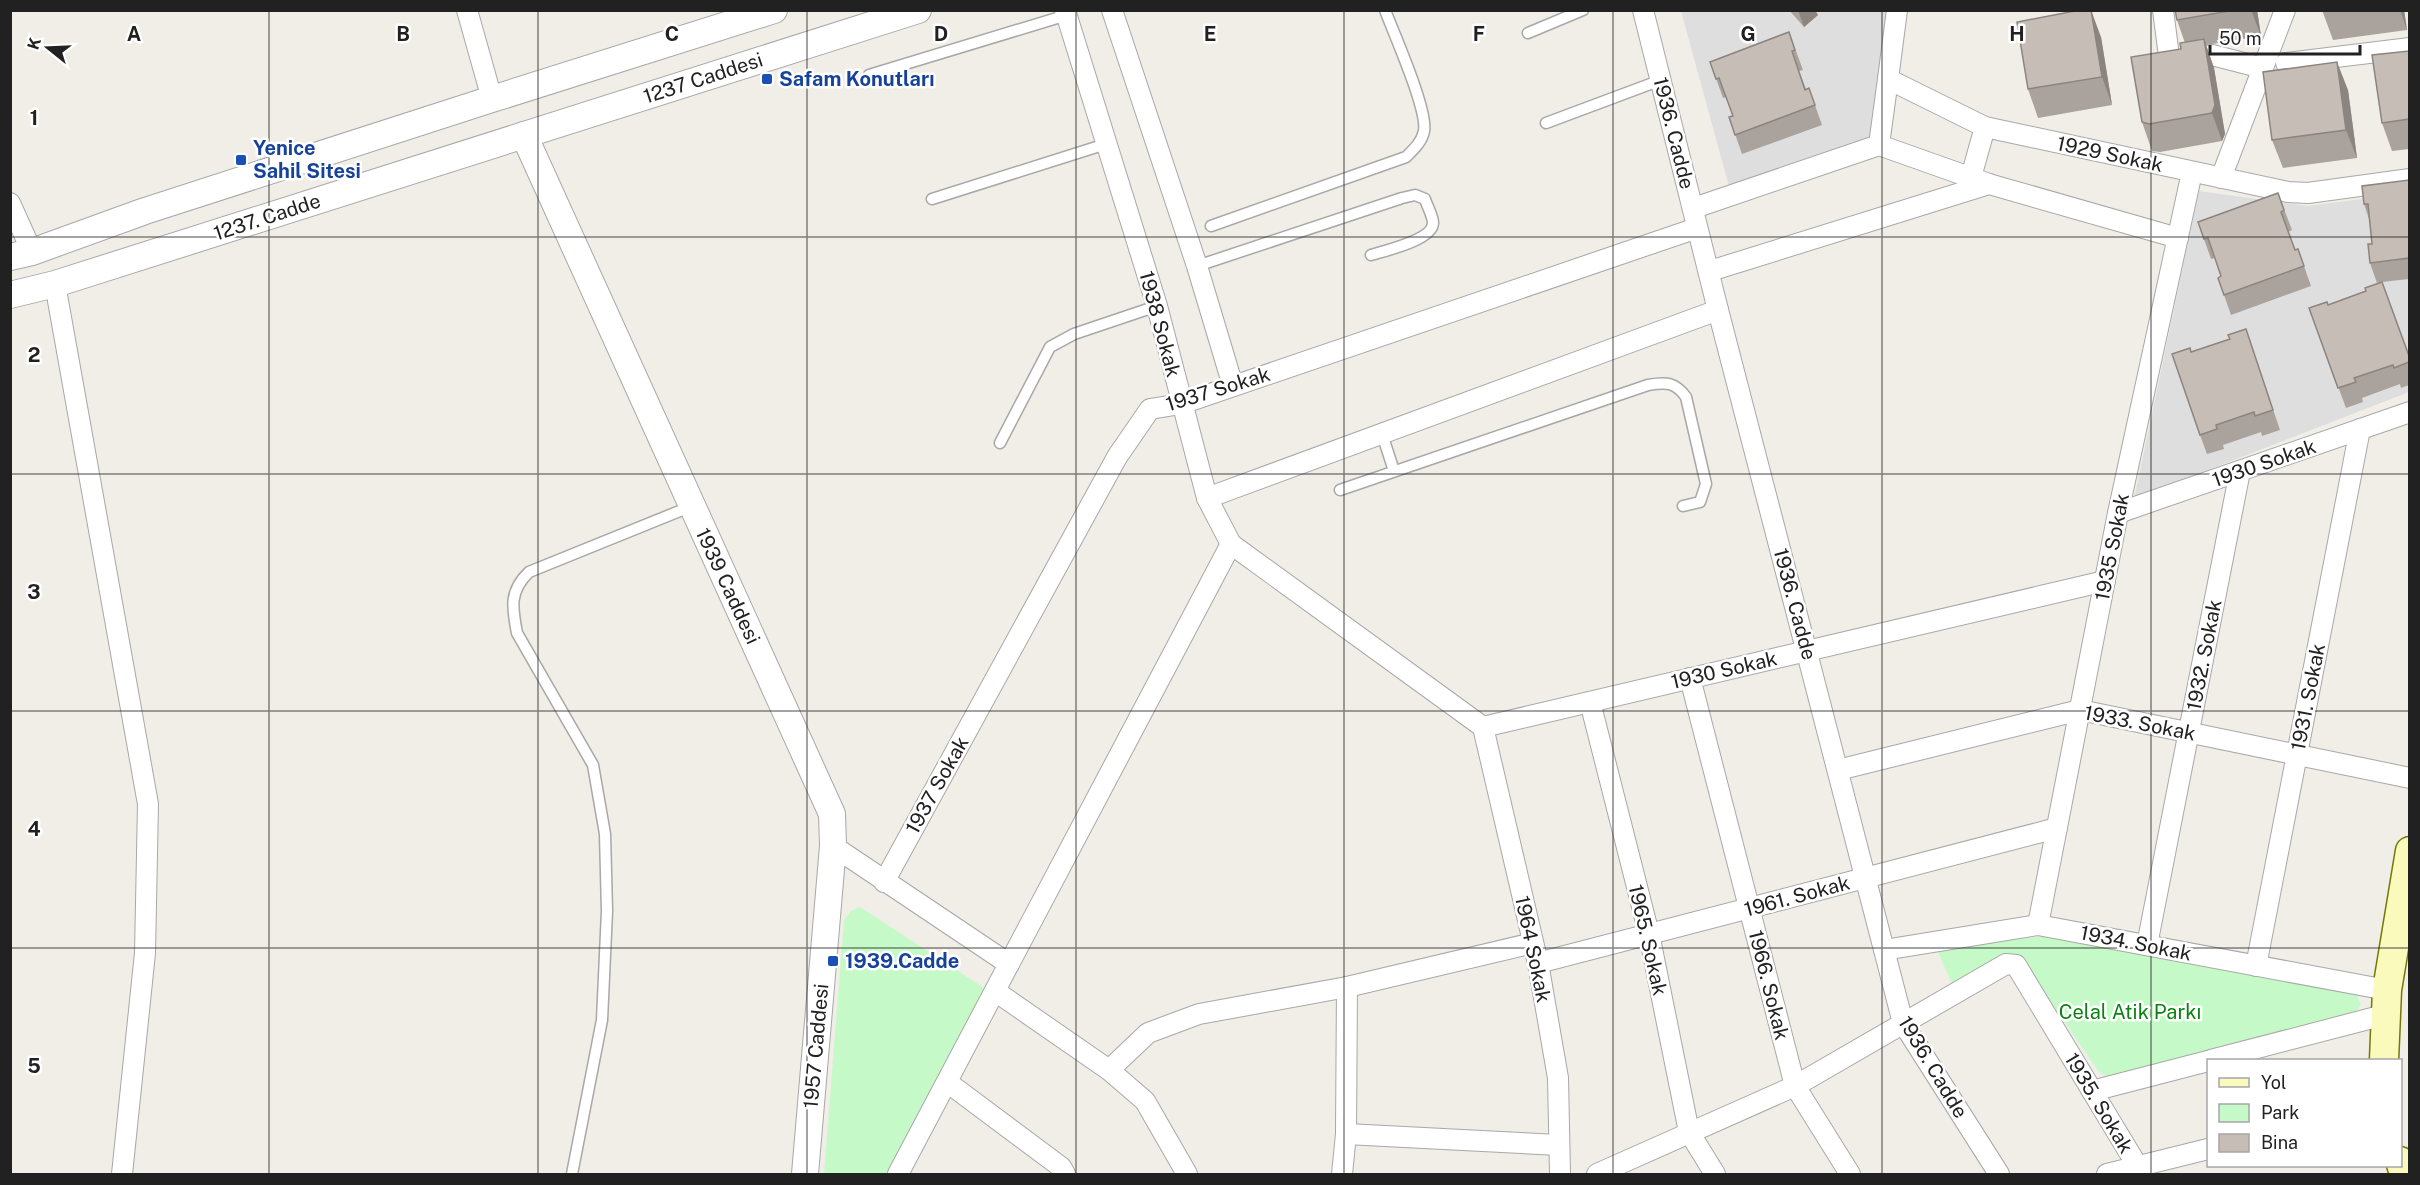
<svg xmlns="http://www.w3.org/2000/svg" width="2420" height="1185" font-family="'Public Sans',sans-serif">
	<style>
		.residential { fill: #dfdede }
		.park { fill: #c5fac8 }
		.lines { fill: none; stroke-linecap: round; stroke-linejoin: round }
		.service-casing { stroke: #a8a8a8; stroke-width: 13 }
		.minor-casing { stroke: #a8a8a8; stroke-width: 22 }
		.tertiary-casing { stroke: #a8a8a8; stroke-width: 28 }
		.secondary-casing { stroke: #727a05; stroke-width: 31 }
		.service { stroke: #fff; stroke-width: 10 }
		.minor { stroke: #fff; stroke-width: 20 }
		.tertiary { stroke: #fff; stroke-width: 26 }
		.secondary { stroke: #f9fabc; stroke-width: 28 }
		.wall { fill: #aaa39d }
		.shaded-wall { fill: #8b847f }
		.building { fill: #c6bdb6; stroke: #8b847f; stroke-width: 1.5 }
		.grid { fill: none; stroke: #212121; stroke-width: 1.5; stroke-opacity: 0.55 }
		.transit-dot { fill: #1a4fb4; stroke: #fff; stroke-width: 2 }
		.labels { text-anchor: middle; stroke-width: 5; stroke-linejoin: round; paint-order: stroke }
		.street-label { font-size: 20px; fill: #212121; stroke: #fff }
		.transit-label { font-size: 20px; font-weight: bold; fill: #164399; stroke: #fff; text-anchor: start }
		.park-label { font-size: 20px; fill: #0b8211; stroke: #fff }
		.grid-label { font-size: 20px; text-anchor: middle; font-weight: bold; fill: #212121; stroke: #fff; stroke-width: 5; stroke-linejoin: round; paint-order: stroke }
	</style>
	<rect width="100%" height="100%" fill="#f1ede7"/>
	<!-- residential -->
	<g class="residential">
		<path d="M1681,11H1887L1870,140L1730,190Z"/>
		<path d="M2199,191L2308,206L2409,193V392L2134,499Z"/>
	</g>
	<!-- park -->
	<g class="park">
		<path d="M860,907L984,988L983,1001L888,1174H824L844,920L851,911Z"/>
		<path d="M2045,936L2356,994L2361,1004L2354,1015L2108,1077L2099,1072L2022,960L1954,988L1936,948Z"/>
	</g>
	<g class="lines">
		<!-- service casing -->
		<g class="service-casing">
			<g id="service">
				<path d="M1528,33L1583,10"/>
				<path d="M869,75L1067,15"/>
				<path d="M1546,123L1661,80"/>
				<path d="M932,199L1106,144"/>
				<path d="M1211,226L1406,157C1413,150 1422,142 1424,131C1428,110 1394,34 1385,10"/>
				<path d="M1197,266L1402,198L1415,195L1425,199C1427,206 1433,216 1433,223C1433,240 1384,251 1371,255"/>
				<path d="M1382,434L1394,471"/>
				<path d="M1000,443L1050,347L1074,334L1157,306"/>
				<path d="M1340,490L1648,385C1667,382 1675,382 1686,397L1706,484L1700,502L1683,506"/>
				<path d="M572,1174L602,1020L607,911L605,834L593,765L517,633C512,607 509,591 529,572L692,506"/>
			</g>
		</g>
		<!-- minor casing -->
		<g class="minor-casing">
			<g id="minor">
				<path d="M467,10L492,99"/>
				<path d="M1065,10L1157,306L1207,498L1231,544L1483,727"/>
				<path d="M1112,10L1197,266L1233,386"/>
				<path d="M1643,10L1718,310L1903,1023L1999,1174"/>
				<path d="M1897,10L1888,79L1985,127L2288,192L2308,193L2410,179"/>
				<path d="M2163,10L2170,64L2212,55L2263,68"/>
				<path d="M2286,63L2410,48"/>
				<path d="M1879,145L1888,79"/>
				<path d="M1971,177L1985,127"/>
				<path d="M2221,178L2285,10"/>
				<path d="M10,203L32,252"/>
				<path d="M1694,208L1879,145L1989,184L2178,238"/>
				<path d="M1710,271L1989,184"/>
				<path d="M55,284L148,804L145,953L122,1174"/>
				<path d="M1207,498L1718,310"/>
				<path d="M2118,513L2410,412"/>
				<path d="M1690,678L1795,1086L1850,1174"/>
				<path d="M1590,702L1649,934L1689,1132L1715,1174"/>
				<path d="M1483,727L2105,581"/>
				<path d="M1483,727L1538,963L1558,1078L1560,1174"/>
				<path d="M1838,770L2080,710L2410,778"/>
				<path d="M833,846L1009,964"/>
				<path d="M884,882L1117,457L1150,409L1181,404L1697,228"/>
				<path d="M2038,925L2118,513L2192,172"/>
				<path d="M2147,945L2240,471"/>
				<path d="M1884,950L2038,925L2387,990"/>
				<path d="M1538,963L2057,828"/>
				<path d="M2256,966L2360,429"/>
				<path d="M995,991L1109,1070L1145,1101L1187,1174"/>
				<path d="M2211,1060L2384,1015"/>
				<path d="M1109,1070L1148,1033L1199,1014L1347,987L1533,943"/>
				<path d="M947,1082L1061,1167L1065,1174"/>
				<path d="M2092,1091L2208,1061"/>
				<path d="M1346,1134L1559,1145"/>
				<path d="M898,1174L1231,544"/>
				<path d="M1342,1174L1346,1134L1347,987"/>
				<path d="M1597,1174L1795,1086L2006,964L2016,965L2138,1167"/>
				<path d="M2107,1174L2208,1149"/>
			</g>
		</g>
		<!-- tertiary casing -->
		<g class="tertiary-casing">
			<g id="tertiary">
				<path d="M524,135L832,814L833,846L805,1174"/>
				<path d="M10,257L32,252L145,211L492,99L774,10"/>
				<path d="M10,295L55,284L918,10"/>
			</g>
		</g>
		<!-- secondary casing -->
		<g class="secondary-casing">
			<g id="secondary">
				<path d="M2384,1060L2387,990L2410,851"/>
				<path d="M2400,1161L2404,1174"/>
			</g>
		</g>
		<!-- service -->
		<use href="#service" class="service"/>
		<!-- minor -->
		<use href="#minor" class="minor"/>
		<!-- tertiary -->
		<use href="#tertiary" class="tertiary"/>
		<!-- secondary -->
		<use href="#secondary" class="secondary"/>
	</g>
	<!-- wall -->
	<g class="wall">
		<path d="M1789,10H1818L1816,12L1818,15L1804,27Z"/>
		<path d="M2175,10H2257L2261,36L2206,45L2214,68L2225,134L2222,141L2160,152L2152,151L2142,122L2185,43L2177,20Z"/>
		<path d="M2322,10H2404L2407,30L2333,40Z"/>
		<path d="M1789,32L1803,70L1799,71L1806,89L1809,88L1822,125L1742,154L1729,117L1733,116L1726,97L1723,98L1710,62Z"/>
		<path d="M2101,37L2112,105L2038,118L2028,89Z"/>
		<path d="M2409,51V149L2392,151L2382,123Z"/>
		<path d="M2348,90L2357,158L2283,168L2272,140Z"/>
		<path d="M2409,180V279L2382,282L2409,356V385L2401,388L2400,384L2362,398L2363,402L2346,408L2309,308L2328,305L2366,291L2381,282L2377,283L2370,263L2372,244L2369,219L2364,204Z"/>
		<path d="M2278,193L2292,230L2288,232L2295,250L2298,249L2311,286L2231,315L2218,278L2221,276L2215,258L2211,259L2198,222Z"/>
		<path d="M2246,329L2280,430L2262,436L2261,432L2223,445L2224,449L2207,454L2200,435L2191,352L2230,339Z"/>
	</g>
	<!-- shaded-wall -->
	<g class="shaded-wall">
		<path d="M1798,10H1818L1816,12L1818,15L1804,27Z"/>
		<path d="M2091,10L2101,37L2112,105L2102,77Z"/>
		<path d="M2251,10H2257L2261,36Z"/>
		<path d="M2400,10H2404L2407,30Z"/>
		<path d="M2204,39L2214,68L2225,134L2222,141L2212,113Z"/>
		<path d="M2337,62L2348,90L2357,158L2346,130Z"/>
	</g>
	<!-- building -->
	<g class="building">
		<path d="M2080,10H2091L2102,77L2028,89L2017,22Z"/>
		<path d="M2175,10H2235L2177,20Z"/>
		<path d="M1789,32L1795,50L1792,51L1805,90L1809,88L1815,105L1735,135L1729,117L1733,116L1719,78L1716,79L1710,62Z"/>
		<path d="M2204,39L2215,105L2212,113L2149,124L2142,122L2131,57L2181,49L2180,43Z"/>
		<path d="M2409,51V119L2382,123L2372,55Z"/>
		<path d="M2337,62L2346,130L2272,140L2263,72Z"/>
		<path d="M2409,180V258L2370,263L2368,244H2372L2368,204H2364L2362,186Z"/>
		<path d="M2278,193L2284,210L2281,212L2295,250L2298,249L2304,266L2224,295L2218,278L2221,276L2208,238L2204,239L2198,222Z"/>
		<path d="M2382,282L2409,356V362L2394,368L2393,365L2354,378L2356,382L2338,388L2309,308L2327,302L2328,305L2366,291L2365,288Z"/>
		<path d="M2246,329L2273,410L2255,416L2254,412L2216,425L2217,429L2200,435L2172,354L2190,348L2191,352L2230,339L2228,335Z"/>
	</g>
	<!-- grid -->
	<path class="grid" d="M269,10V1174M538,10V1174M807,10V1174M1076,10V1174M1344,10V1174M1613,10V1174M1882,10V1174M2151,10V1174M10,237H2410M10,474H2410M10,711H2410M10,948H2410"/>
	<!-- markers -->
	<g class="transit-dot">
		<rect x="761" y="73" width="12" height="12" rx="3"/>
		<rect x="235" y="154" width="12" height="12" rx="3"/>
		<rect x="827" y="955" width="12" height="12" rx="3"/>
	</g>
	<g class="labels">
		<!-- street labels -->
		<g class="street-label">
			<text transform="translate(703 78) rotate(-18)" y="7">1237 Caddesi</text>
			<text transform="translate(1674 133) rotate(76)" y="7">1936. Cadde</text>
			<text transform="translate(2110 154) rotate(12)" y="7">1929 Sokak</text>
			<text transform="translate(267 217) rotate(-18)" y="7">1237. Cadde</text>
			<text transform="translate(1160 324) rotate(75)" y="7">1938 Sokak</text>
			<text transform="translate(1218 389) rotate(-17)" y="7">1937 Sokak</text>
			<text transform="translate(2264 463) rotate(-19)" y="7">1930 Sokak</text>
			<text transform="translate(2112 547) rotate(-79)" y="7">1935 Sokak</text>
			<text transform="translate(728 586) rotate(65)" y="7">1939 Caddesi</text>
			<text transform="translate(1795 604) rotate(75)" y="7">1936. Cadde</text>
			<text transform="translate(2204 655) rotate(-79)" y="7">1932. Sokak</text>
			<text transform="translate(1724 670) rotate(-13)" y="7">1930 Sokak</text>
			<text transform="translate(2308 697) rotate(-79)" y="7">1931. Sokak</text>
			<text transform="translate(2140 723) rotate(11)" y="7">1933. Sokak</text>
			<text transform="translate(937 785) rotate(-61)" y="7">1937 Sokak</text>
			<text transform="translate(1797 896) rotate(-15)" y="7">1961. Sokak</text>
			<text transform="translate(1648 940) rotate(77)" y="7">1965. Sokak</text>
			<text transform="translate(2136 943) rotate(11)" y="7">1934. Sokak</text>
			<text transform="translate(1533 949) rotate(78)" y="7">1964 Sokak</text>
			<text transform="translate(1769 985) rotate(76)" y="7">1966. Sokak</text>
			<text transform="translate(816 1046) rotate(-85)" y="7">1957 Caddesi</text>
			<text transform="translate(1933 1067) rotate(59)" y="7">1936. Cadde</text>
			<text transform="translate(2099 1103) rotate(59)" y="7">1935. Sokak</text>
		</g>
		<!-- transit labels -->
		<g class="transit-label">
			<text x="779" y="86">Safam Konutları</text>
			<text x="253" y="155">Yenice<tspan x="253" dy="23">Sahil Sitesi</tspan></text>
			<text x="845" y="968">1939.Cadde</text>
		</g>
		<!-- park labels -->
		<g class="park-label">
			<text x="2130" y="1019">Celal Atik Parkı</text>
		</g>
	</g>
	<g class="grid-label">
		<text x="134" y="41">A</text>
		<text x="403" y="41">B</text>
		<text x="672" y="41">C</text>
		<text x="941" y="41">D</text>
		<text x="1210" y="41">E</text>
		<text x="1479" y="41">F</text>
		<text x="1748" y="41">G</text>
		<text x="2017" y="41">H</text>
		<text x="34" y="125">1</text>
		<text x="34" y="362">2</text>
		<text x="34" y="599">3</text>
		<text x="34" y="836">4</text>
		<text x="34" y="1073">5</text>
	</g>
	<!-- border -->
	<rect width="2420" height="1185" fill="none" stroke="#212121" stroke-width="24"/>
	<!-- legend -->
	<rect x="2207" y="1059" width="195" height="108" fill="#ffffff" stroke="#a6a6a6" stroke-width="1.5"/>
	<rect x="2219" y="1078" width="30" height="9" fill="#f9fabc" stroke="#a6a6a6" stroke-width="1.5"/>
	<text x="2261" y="1089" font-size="18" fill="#212121">Yol</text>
	<rect x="2219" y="1104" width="30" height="18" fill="#c5fac8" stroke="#a6a6a6" stroke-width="1.5"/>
	<text x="2261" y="1119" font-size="18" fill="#212121">Park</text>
	<rect x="2219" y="1134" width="30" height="18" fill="#c6bdb6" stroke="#a6a6a6" stroke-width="1.5"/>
	<text x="2261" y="1149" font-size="18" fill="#212121">Bina</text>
	<!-- north arrow -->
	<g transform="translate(48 48) rotate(288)" stroke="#ffffff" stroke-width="4.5" paint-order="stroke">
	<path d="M0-4.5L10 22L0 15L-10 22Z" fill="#212121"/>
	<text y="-9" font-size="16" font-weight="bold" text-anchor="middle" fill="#212121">K</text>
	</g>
	<!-- scale -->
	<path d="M2210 45v9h150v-9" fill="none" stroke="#212121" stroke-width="3"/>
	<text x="2219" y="45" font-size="18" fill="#212121" stroke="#ffffff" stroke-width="4.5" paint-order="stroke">50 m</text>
</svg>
